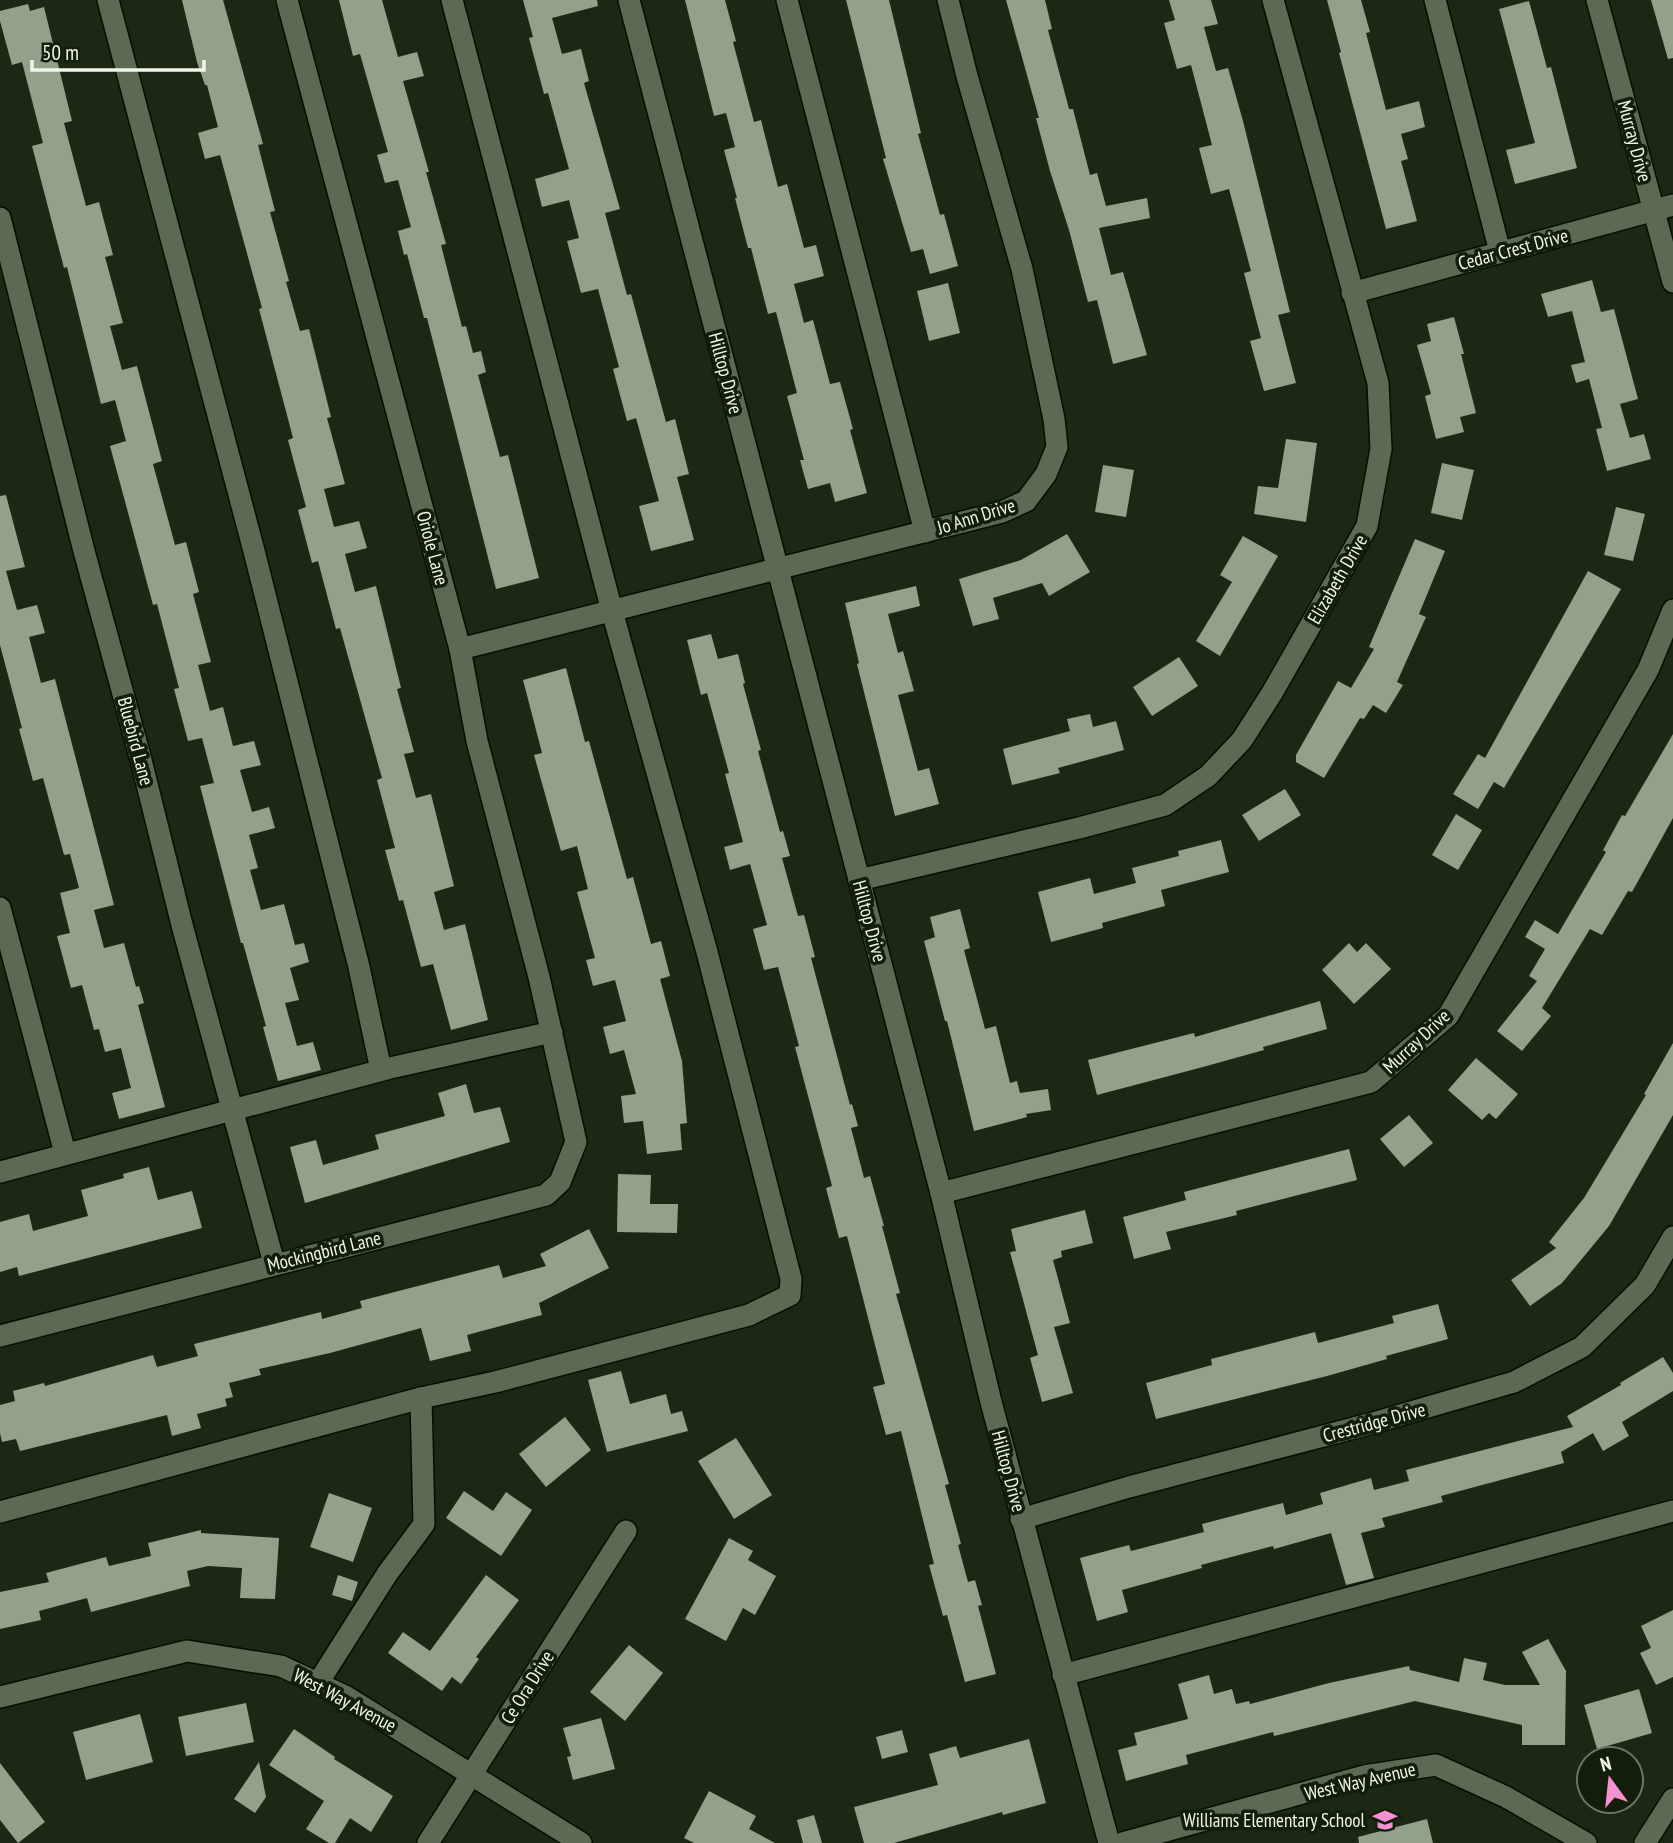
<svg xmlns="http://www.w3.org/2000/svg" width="1673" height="1843" font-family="'PT Sans Narrow',sans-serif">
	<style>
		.building { fill: #94a18a }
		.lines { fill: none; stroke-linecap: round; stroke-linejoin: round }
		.minor-casing { stroke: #070f01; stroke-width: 24 }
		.minor { stroke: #5c6953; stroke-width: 21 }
		.labels { text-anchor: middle; stroke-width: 7; stroke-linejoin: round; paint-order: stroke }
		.street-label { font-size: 19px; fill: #eff6ea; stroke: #131d0b }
		.poi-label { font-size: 19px; fill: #eff6ea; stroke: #131d0b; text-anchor: end }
	</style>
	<rect width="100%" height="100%" fill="#1c2714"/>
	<!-- building -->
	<g class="building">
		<path d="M182,0H223L263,144L258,145L275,211L270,212L289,281L286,282L300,331L309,329L331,417L327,418L345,484L324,489L334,527L359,521L367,548L345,554L355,592L376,586L401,688L397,689L414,752L404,754L416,798L431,794L454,886L434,892L444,930L465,924L488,1020L451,1030L433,964L421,967L403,900L399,901L385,850L395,848L377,780L382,778L340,628L336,629L318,561L312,563L298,510L306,507L288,440L293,438L259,309L262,308L220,155L205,159L198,133L218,127L207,85H205L197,62Z"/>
		<path d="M339,0H382L398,57L417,52L424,76L403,81L429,172H426L446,244L441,245L462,327L466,326L473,353L481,351L486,372L478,375L500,457L508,455L539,578L496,589L427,318H424L407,254L404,255L398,231L411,227L398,180L385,183L377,155L388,152L360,54L353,56Z"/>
		<path d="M523,0H597L598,6L552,18L562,54L581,49L589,81L584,83L620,209L605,213L627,295L631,294L666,422L675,419L689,474L677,477L694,540L651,551L639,506L659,501L636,418L627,421L613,369L619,367L598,289L581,293L567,241L579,238L569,200L542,207L535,179L569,169L548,93L544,94L529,38L533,37Z"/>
		<path d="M685,0H725L736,41L733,42L754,122L761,120L778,187L787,184L804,248L816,245L824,276L794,284L804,323L813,320L830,384L840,382L853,429L850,430L867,493L835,502L830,483L808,489L800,460H804L787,396L797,393L776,312L768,314L751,248H748L735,198H737L724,150L735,147L726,113L714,116Z"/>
		<path d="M846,0H889L921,133L918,134L940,215L944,214L958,266L930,274L923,249L911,252L883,159L886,158Z"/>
		<path d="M1006,0H1045L1052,29L1048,30L1069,109H1073L1090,175L1097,173L1106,206L1147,198L1150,218L1099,228L1111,275L1123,272L1147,355L1113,364L1097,300L1088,302L1069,230L1050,171L1036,118H1039Z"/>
		<path d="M1169,0H1211L1218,24L1204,27L1216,71L1228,68L1243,121L1290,312L1278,315L1296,383L1264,391L1250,341L1261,338L1244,273L1251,271L1229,189L1211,194L1199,148L1212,145L1191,65L1177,69L1164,23L1175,20Z"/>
		<path d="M1327,0H1361L1370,32L1366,33L1386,110L1419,101L1425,127L1401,134L1408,159L1401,161L1417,221L1386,229L1339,53L1341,52Z"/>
		<path d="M1651,0H1673V58L1668,59Z"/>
		<path d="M1529,1L1547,68L1551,67L1577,168L1515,184L1506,150L1535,143L1499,9Z"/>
		<path d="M28,4L30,11L44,7L72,121L64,123L86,206L99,202L113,255L105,257L123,323L110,326L122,370L137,366L162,461L153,464L175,545L186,542L199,592L193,594L211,662L198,665L210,711L223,707L233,746L254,741L261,765L240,770L252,812L269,807L275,828L249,835L258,868L250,870L261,910L284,904L295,945L304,943L309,962L290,968L299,1000L285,1003L297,1046L313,1042L321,1070L278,1081L263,1027L266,1026L243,943H241L200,786L214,783L202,738L188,741L174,689L179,688L157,604L153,605L110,446L126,441L115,400L101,404L67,267L64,268L32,146L43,143L22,62L12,65L0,21V11Z"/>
		<path d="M1592,280L1601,312L1614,309L1638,399L1620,404L1630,438L1644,434L1651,459L1607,471L1596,429L1602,428L1589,379L1576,383L1571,365L1585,362L1572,311L1548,317L1541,294Z"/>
		<path d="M948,283L960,333L929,341L917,291Z"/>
		<path d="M1454,317L1464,354H1461L1476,413L1460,417L1464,432L1436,439L1425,396L1431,394L1417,345L1431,341L1427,324Z"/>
		<path d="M1286,439L1317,443L1306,522L1254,514L1258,486L1278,488Z"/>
		<path d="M1442,463L1474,470L1462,520L1431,513Z"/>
		<path d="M1103,465L1134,470L1126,517L1095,512Z"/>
		<path d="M6,495L25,567L6,571L17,610L37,605L45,633L29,637L41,683L55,679L114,905L94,910L104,948L124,943L136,987L139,986L144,1003L138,1005L165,1107L119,1119L112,1093L131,1088L121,1048L105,1052L99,1029L94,1030L82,985L71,988L57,936L70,933L60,893L79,888L70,854L64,855L43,778L33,781L19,729L22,728L0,645V496Z"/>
		<path d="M1616,507L1645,514L1633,561L1604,555Z"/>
		<path d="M1067,534L1090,572L1049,596L1042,583L993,598L999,619L973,626L959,579L1021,560Z"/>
		<path d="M1243,536L1278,556L1220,656L1196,641L1232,582L1220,575Z"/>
		<path d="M1415,539L1445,551L1419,614L1426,617L1397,682L1403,685L1386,713L1373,705L1364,719L1360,718L1324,778L1296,762V755L1338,681L1351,688L1374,649L1369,647Z"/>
		<path d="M1588,571L1621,589L1504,788L1494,782L1478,809L1453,794L1478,754L1485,758Z"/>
		<path d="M916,586L920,606L888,614L898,653L903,651L914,691L898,695L918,771L929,768L939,804L895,816L857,664L859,663L845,603Z"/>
		<path d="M711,634L718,659L738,654L745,683L743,684L761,750L758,751L780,832L783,831L790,856L782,858L798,916L804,915L815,957L811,958L850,1105L852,1104L858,1126L851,1128L864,1178L870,1176L884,1226H882L900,1293L896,1294L949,1484L945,1485L961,1544L958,1545L968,1582L975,1580L982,1605L978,1606L996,1674L965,1682L947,1615L943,1616L929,1565L934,1564L901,1431L886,1435L873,1387L885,1384L847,1236L839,1238L826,1188L832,1186L795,1047L799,1046L778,967L764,970L753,929L767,925L750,864L730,870L724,847L743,842L725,774L729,773L707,693L701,695L687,640Z"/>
		<path d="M1179,657L1198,686L1152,716L1133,687Z"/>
		<path d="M566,668L585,742L589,741L627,879L633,877L651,944L661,941L670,976L660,979L682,1061L687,1123L680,1124L682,1150L647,1154L643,1121L624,1123L621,1096L636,1094L624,1050L610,1054L603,1027L626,1021L615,980L593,986L586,960L595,958L577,892L588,889L577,846L561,851L534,755L542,753L523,680Z"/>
		<path d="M1090,714L1093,727L1116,721L1124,750L1058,768L1060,773L1012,785L1003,749L1070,731L1067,719Z"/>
		<path d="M1673,734V818L1632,892L1628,891L1602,935L1590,929L1542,1008L1551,1016L1522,1051L1497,1031L1537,981L1529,976L1545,949L1525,937L1535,920L1558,934L1606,852L1603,850L1622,815L1625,816Z"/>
		<path d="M1285,789L1301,815L1259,841L1242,815Z"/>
		<path d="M1456,814L1482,830L1458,870L1432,855Z"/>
		<path d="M1221,840L1229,872L1161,890L1165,906L1102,923L1103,928L1051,942L1038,892L1090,878L1094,894L1136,883L1132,868L1179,856L1178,851Z"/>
		<path d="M960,909L970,948L964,950L985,1029L996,1026L1010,1083L1017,1081L1020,1093L1048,1089L1051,1110L1026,1114L1027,1117L974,1131L947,1021H945L924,941L935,937L930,917Z"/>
		<path d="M1349,943L1357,952L1366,943L1391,969L1354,1004L1322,970Z"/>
		<path d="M1320,1001L1327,1029L1263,1047L1264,1050L1203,1067L1097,1095L1088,1060L1194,1033L1195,1037Z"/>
		<path d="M1673,1043V1115L1609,1226L1562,1283L1530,1306L1511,1280L1556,1248L1549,1242L1584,1198L1646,1095L1644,1094Z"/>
		<path d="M1476,1058L1518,1094L1496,1119L1489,1113L1482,1120L1448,1090Z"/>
		<path d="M466,1084L474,1113L500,1107L510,1142L305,1203L290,1147L316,1140L323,1165L379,1149L375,1135L445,1116L438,1093Z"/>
		<path d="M1409,1115L1433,1143L1404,1167L1380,1139Z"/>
		<path d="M1349,1149L1357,1180L1236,1211L1237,1215L1166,1232L1171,1249L1134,1259L1123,1217L1186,1200L1184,1192Z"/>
		<path d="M149,1167L158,1200L192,1191L202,1228L19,1276L17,1267L0,1272V1222L29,1214L33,1231L88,1216L81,1190L124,1178L123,1174Z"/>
		<path d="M618,1174L651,1175L650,1204H678L677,1233L617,1232Z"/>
		<path d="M1085,1210L1093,1243L1061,1251L1062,1257L1053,1260L1070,1323L1054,1327L1073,1393L1042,1402L1030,1358L1038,1355L1010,1252L1016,1251L1011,1229Z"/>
		<path d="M589,1229L609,1268L539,1303L542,1315L467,1335L471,1351L430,1361L421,1328L330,1353L259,1369L261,1375L229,1383L233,1397L225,1399L227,1406L197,1414L201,1428L172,1436L167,1415L20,1451L16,1439L2,1442L0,1433V1405L15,1401L13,1391L44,1383L45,1386L153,1355L157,1367L198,1356L194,1344L321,1312L322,1319L362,1308L360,1301L499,1265L503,1278L546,1266L540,1254Z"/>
		<path d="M1438,1304L1448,1339L1386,1356L1387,1359L1327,1376L1156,1419L1146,1383L1212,1365L1211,1359L1315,1332L1318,1343L1394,1323L1392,1316Z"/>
		<path d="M1663,1357L1673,1373V1391L1622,1422L1629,1436L1603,1451L1593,1433L1561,1452L1564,1463L1441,1496L1443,1502L1382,1518L1385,1527L1361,1533L1374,1578L1346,1585L1331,1533L1274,1549L1273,1546L1201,1565L1202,1568L1122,1590L1128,1612L1097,1621L1080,1558L1129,1545L1131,1551L1204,1532L1202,1524L1283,1503L1286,1515L1323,1504L1320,1493L1371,1478L1374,1490L1409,1481L1406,1470L1573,1427L1567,1416L1621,1385L1620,1383Z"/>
		<path d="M621,1371L630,1404L666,1394L671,1414L682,1411L688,1431L607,1452L588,1380Z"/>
		<path d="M565,1417L591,1450L546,1487L519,1454Z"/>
		<path d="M736,1438L772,1495L734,1519L698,1461Z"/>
		<path d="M464,1491L493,1511L506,1492L532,1510L501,1556L446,1518Z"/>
		<path d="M329,1493L372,1508L353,1562L310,1547Z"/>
		<path d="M201,1530V1533L279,1538L275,1599L240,1598L242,1568L208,1566L187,1571L190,1586L91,1612L87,1598L39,1611L41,1620L0,1629V1592L49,1582L46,1573L106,1557L109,1566L151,1556L148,1543Z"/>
		<path d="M729,1538L753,1551L748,1560L776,1576L755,1615L743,1608L726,1641L685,1619Z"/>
		<path d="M338,1575L358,1582L352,1601L332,1595Z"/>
		<path d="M486,1575L519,1600L476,1657L479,1659L461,1684L452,1677L442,1691L388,1653L403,1632L430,1651Z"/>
		<path d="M1673,1610V1677L1656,1685L1640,1653L1651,1648L1641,1626Z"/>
		<path d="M1548,1639L1566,1671L1565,1745H1522V1725L1415,1701L1274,1736L1273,1732L1186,1755L1188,1764L1126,1781L1118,1750L1137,1745L1134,1733L1188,1719L1178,1684L1209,1675L1214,1694L1232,1689L1236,1704L1249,1701L1250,1704L1329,1683L1409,1666L1410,1670L1459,1682L1464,1658L1487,1663L1483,1680L1505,1685H1540L1522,1652Z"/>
		<path d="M629,1645L663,1673L625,1721L590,1692Z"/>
		<path d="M1639,1689L1652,1733L1597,1749L1584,1705Z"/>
		<path d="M246,1703L254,1742L186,1756L178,1717Z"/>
		<path d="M140,1714L153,1762L86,1780L73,1732Z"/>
		<path d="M601,1718L615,1769L573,1780L567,1757L571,1756L563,1728Z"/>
		<path d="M294,1729L335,1757L334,1759L393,1796L371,1832L350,1818L335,1843H329L306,1829L324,1801L269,1765Z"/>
		<path d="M902,1730L908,1752L882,1759L876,1737Z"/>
		<path d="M1029,1739L1046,1803L1003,1815L1002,1812L894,1843H864L854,1807L938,1785L929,1754L956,1746L960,1758Z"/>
		<path d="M259,1762L266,1797L255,1813L234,1799Z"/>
		<path d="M0,1763L45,1822L18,1843L0,1820Z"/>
		<path d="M709,1791L756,1816L749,1829L775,1843H694L684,1838Z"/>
		<path d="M814,1815L822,1843H803L797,1820Z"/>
		<path d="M1427,1819L1433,1843H1359L1358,1837Z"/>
	</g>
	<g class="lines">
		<!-- minor casing -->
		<g class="minor-casing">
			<g id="minor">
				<path d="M108,0L254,551L359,967L381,1070"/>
				<path d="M629,0L941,1193L991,1402L1109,1843"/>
				<path d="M787,0L925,532"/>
				<path d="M1435,0L1500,252"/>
				<path d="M1597,0L1673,282"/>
				<path d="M0,218L84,551L140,756L182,925L274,1263"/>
				<path d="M1352,293L1673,205"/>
				<path d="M460,649L1002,512L1026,501L1046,474L1057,447L1054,419L1022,269L967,76L948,0"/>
				<path d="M859,880L1079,828L1165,805L1208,776L1242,740L1272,693L1367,526L1381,449L1378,383L1273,0"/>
				<path d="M0,908L65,1153"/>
				<path d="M0,1172L390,1068L552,1032"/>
				<path d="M941,1193L1371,1082L1448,1016L1648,670L1673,610"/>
				<path d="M0,1336L546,1195L560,1182L576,1142L539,977L477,741L460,649L287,0"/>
				<path d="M421,1398L495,1382L749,1315L790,1295L791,1279L707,952L612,611L452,0"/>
				<path d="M0,1512L421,1398L424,1524L387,1574L318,1683"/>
				<path d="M1021,1519L1129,1487L1373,1423L1514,1382L1582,1347L1645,1285L1673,1237"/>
				<path d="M1063,1675L1673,1511"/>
				<path d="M0,1697L187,1651L281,1666L345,1696L581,1843"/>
				<path d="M428,1843L626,1531"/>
				<path d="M1122,1843L1364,1776L1436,1765L1506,1797L1586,1843"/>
				<path d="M1645,1843L1673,1799"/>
			</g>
		</g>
		<!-- minor -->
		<use href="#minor" class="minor"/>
	</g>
	<!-- icons -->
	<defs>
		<g id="school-bare" transform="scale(1.89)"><path d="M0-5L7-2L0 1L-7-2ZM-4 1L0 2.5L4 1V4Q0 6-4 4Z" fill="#f590d1" stroke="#131d0b" stroke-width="2.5" paint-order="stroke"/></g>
	</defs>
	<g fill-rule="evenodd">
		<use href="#school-bare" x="1385" y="1820"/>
	</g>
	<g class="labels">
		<!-- street labels -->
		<g class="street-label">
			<text transform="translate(1635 141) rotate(75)" y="7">Murray Drive</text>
			<text transform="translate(1513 249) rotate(-15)" y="7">Cedar Crest Drive</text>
			<text transform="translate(726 373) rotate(75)" y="7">Hilltop Drive</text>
			<text transform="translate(976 516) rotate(-17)" y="7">Jo Ann Drive</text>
			<text transform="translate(433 548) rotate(75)" y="7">Oriole Lane</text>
			<text transform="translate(1337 579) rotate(-60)" y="7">Elizabeth Drive</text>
			<text transform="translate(136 741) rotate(75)" y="7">Bluebird Lane</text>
			<text transform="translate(870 921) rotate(75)" y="7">Hilltop Drive</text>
			<text transform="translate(1416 1041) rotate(-43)" y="7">Murray Drive</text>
			<text transform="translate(324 1251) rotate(-14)" y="7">Mockingbird Lane</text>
			<text transform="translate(1374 1422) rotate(-15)" y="7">Crestridge Drive</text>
			<text transform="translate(1009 1471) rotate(75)" y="7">Hilltop Drive</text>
			<text transform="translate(527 1687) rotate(-58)" y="7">Ce Ora Drive</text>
			<text transform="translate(345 1700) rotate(28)" y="7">West Way Avenue</text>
			<text transform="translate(1360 1781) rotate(-13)" y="7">West Way Avenue</text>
		</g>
		<!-- poi labels -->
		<g class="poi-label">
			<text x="1365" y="1827">Williams Elementary School</text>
		</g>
	</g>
	<!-- north arrow -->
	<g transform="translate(1610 1780) rotate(345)"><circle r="33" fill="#131d0b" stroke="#6b7464" stroke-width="2"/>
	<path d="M0-5L12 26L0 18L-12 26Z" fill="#f590d1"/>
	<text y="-10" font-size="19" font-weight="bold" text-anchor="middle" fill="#eff6ea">N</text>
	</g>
	<!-- scale -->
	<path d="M32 60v10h172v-10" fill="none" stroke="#eff6ea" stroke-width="3.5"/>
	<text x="42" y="60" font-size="21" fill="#eff6ea" stroke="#131d0b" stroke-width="5" paint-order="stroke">50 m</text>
</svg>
